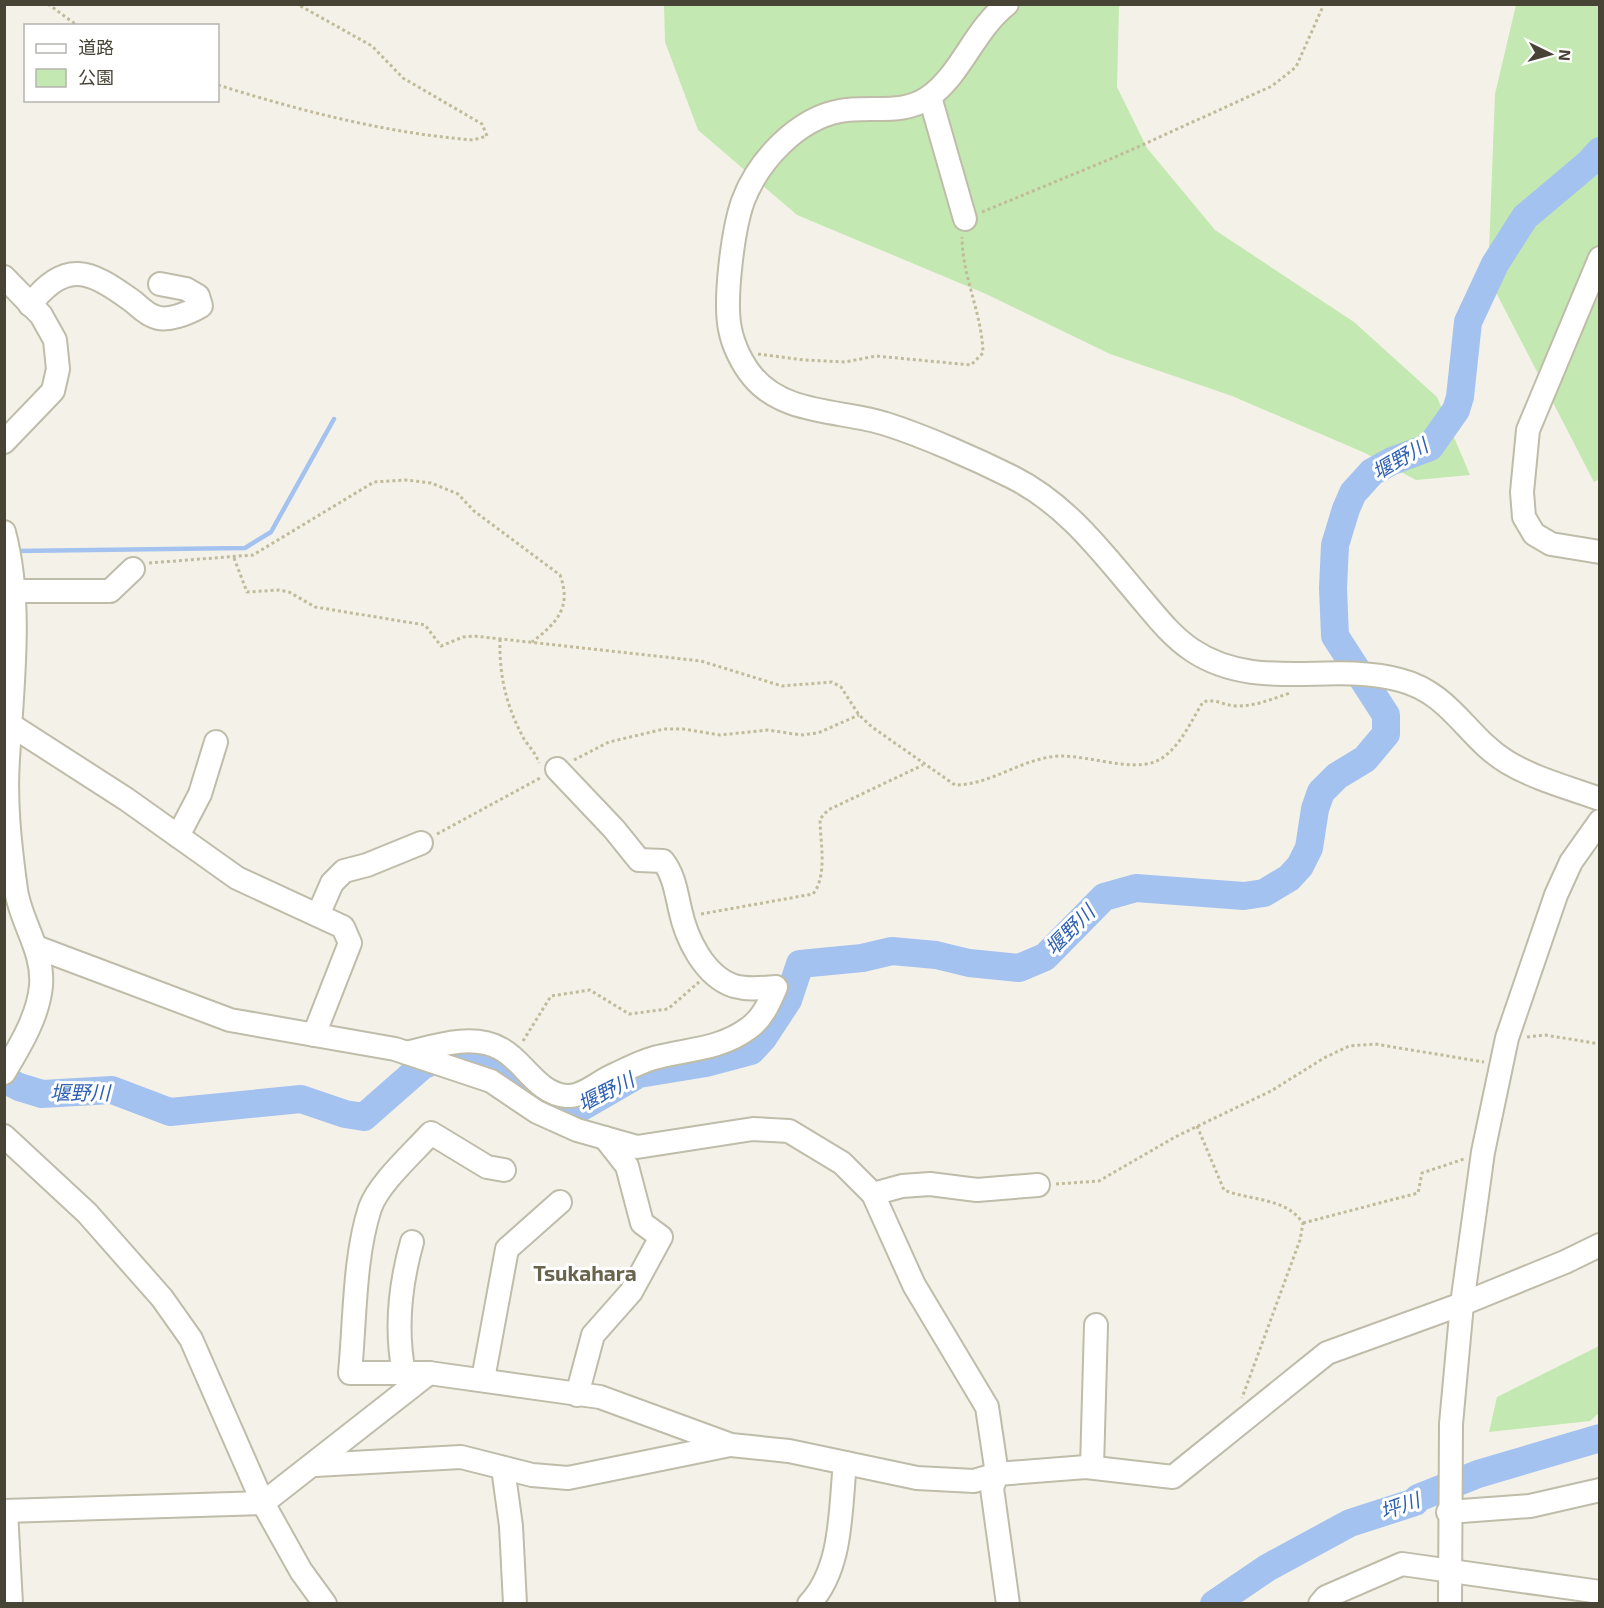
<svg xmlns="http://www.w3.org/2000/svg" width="1604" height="1608" font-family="'Exo 2','Noto Sans JP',sans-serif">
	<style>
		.green { fill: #c4e8b1 }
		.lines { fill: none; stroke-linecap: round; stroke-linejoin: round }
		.stream { stroke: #a4c2f0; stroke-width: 4.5 }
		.river { stroke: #a4c2f0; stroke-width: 28 }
		.minor-casing { stroke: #bfbcaa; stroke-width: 26 }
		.path { stroke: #c1bb9b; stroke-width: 3; stroke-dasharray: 3 3; stroke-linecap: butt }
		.minor { stroke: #fff; stroke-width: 22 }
		.labels { text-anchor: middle; stroke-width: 6; stroke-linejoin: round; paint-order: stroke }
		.water-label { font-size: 20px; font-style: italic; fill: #2f61b3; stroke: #fff }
		.quarter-label { font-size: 21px; font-weight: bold; fill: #6a644e; stroke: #fff }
	</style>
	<rect width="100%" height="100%" fill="#f4f2e8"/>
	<!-- green -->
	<g class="green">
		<path d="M664,5H1122L1119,7L1117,87L1147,148L1215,230L1354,322L1437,397L1470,475L1416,480L1365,453L1232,396L1110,354L986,294L797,215L698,130L665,42Z"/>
		<path d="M1516,5H1599L1600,479L1594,482L1488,277L1495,94Z"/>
		<path d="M1599,1346V1413L1590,1421L1489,1432L1497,1397Z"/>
	</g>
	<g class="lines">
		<!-- stream -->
		<path class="stream" d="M15,551L245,548L271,532L334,419"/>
		<!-- river -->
		<g class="river">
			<path d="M4,1079L19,1087L42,1094L112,1090L170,1112L301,1099L345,1114L364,1117L422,1066L452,1053L488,1058L552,1105L575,1111L639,1074L706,1063L751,1051L763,1038L788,1000L800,964L862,958L892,951L936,955L969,963L1019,968L1045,957L1104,897L1136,888L1244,896L1264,893L1289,878L1300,866L1309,848L1315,809L1321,792L1337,776L1365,759L1386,734V715L1335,636L1333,588L1335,545L1346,509L1353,493L1372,472L1392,461L1430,447L1456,410L1460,397L1468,322L1495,264L1525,217L1588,164L1600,151"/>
			<path d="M1214,1604L1267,1568L1350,1523L1415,1502L1418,1498L1478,1474L1600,1438"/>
		</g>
		<!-- minor casing -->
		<g class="minor-casing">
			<g id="minor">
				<path d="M1007,4C974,30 962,73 929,97C903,116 869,105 840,111C797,119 758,161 743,201C733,229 724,300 730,329C733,345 742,364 753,377C784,415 843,410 886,424C924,436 976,459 1012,477C1066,504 1101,551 1139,596C1156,616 1171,636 1192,650C1256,693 1331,661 1400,680C1451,693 1467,738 1507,762C1535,779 1570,788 1600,799"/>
				<path d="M930,97L965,219"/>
				<path d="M1600,258L1528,430L1522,492L1524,517L1534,534L1551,544L1600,552"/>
				<path d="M4,277L41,315L55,340L58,369L53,391L4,442"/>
				<path d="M30,305C65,259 90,270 131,300C138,305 145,313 153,316C166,323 189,313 201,306L198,296L186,289L160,284"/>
				<path d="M4,532C23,603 12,687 8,759C5,803 10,846 16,890C21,923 44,951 41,986C38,1017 20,1046 4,1073"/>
				<path d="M13,591H110L133,569"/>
				<path d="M11,725L126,799L237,878L343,927L350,943L314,1035"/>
				<path d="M178,836L200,794L216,742"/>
				<path d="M318,915L332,883L344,871L367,865L421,843"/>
				<path d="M36,947L230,1020L395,1049L491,1081L537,1112L577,1130L637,1147L753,1129L789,1131L842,1163L873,1194L914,1285L987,1407L997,1474L992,1488L1008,1604"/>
				<path d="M407,1053C435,1046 473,1033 501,1049C524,1061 537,1094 567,1096C584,1097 600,1080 616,1074C629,1068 644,1060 658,1057C690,1049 721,1049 749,1028C763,1018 769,1003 776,987C762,988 748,990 734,986C704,976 686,938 680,909C676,892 674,875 663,861L639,860L614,829L557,769"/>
				<path d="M4,1136L87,1213L162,1298L191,1339L263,1503L301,1571L325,1604"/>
				<path d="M873,1194L902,1186L930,1184L977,1190L1038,1185"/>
				<path d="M404,1373C395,1328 400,1285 412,1242"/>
				<path d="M429,1373H350C355,1321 354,1257 370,1208C379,1183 413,1153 431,1133L487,1167L504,1170"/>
				<path d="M483,1379L507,1249L560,1202"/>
				<path d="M577,1395L593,1335L631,1292L661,1237L642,1223L627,1166L605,1138"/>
				<path d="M315,1465L461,1457L532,1475L568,1478L730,1445"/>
				<path d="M1092,1467L1096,1325"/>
				<path d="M503,1468L511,1526L515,1604"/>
				<path d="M4,1511L263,1503L429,1373L600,1397L731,1445L789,1451L917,1478L974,1481L997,1474L1086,1467L1173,1477L1327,1353L1462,1304L1565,1262L1600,1245"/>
				<path d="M6,1511L11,1604"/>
				<path d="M1448,1512L1530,1506L1600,1490"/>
				<path d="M809,1604C843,1568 840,1509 845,1463"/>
				<path d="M1320,1604L1326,1597L1402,1564L1600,1592"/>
				<path d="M1450,1604L1451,1424L1462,1304L1483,1152L1507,1038L1556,895L1571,862L1600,821"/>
			</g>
		</g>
		<!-- path -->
		<g class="path">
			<path d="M48,4L78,26"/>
			<path d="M218,85C301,111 386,133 473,140L487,136L482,124L403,78L372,46L297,4"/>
			<path d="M982,212L1120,155L1272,86L1296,67L1324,4"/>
			<path d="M758,354L804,360L845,362L876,356L971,365L983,353C982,313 962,276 962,237"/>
			<path d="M234,558L247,592L279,590L289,592L315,607L425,625L441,646L463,637L474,636L701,661L782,686L832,682L841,687L859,715L872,727L955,785C992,785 1025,756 1062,756C1088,756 1131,771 1154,762C1177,754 1191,721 1203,702C1216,698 1224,706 1237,706C1256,706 1272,699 1290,693"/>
			<path d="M149,563L253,555L374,482L406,480L431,483L458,494L474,511L560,575C572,607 557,623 532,642"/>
			<path d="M500,639C499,675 506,706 524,739C529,747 536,753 539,763"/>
			<path d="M574,760L609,742L664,729H683L720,735L768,730L801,735L818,733L859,715"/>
			<path d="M437,834L542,777"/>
			<path d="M701,914L813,894C828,875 820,841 820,819L828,810L923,765"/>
			<path d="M1527,1037L1545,1035L1600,1044"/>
			<path d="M523,1041L551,996L590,990L629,1014L668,1009L699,982"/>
			<path d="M1197,1126L1224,1190C1251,1201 1285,1197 1303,1223L1300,1240L1242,1398"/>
			<path d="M1056,1184L1099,1181L1175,1137L1271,1091L1324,1058L1349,1046L1375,1044L1484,1062"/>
			<path d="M1303,1223L1418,1193L1422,1173L1464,1159"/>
		</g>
		<!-- minor -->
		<use href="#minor" class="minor"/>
	</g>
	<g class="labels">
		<!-- water labels -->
		<g class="water-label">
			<text transform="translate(1400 459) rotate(-30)" y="7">堰野川</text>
			<text transform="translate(1070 930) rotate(-45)" y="7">堰野川</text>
			<text transform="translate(606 1092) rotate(-27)" y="7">堰野川</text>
			<text x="80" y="1100">堰野川</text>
			<text transform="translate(1400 1506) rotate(-19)" y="7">坪川</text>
		</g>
		<!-- quarter labels -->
		<g class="quarter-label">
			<text x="585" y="1281">Tsukahara</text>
		</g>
	</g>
	<!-- border -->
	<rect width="1604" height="1608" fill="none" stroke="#474436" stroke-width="12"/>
	<!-- legend -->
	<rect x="24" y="24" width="195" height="78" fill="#ffffff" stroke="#b5b4af" stroke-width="1.5"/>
	<rect x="36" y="44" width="30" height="9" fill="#ffffff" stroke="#b5b4af" stroke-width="1.5"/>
	<text x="78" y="54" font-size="18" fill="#474436">道路</text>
	<rect x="36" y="69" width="30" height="18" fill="#c4e8b1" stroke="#b5b4af" stroke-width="1.5"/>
	<text x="78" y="84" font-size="18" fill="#474436">公園</text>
	<!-- north arrow -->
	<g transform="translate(1550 54) rotate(95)" stroke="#ffffff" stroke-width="4.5" paint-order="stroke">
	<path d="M0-4.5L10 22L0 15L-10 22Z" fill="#474436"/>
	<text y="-9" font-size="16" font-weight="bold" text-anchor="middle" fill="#474436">N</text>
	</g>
</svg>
